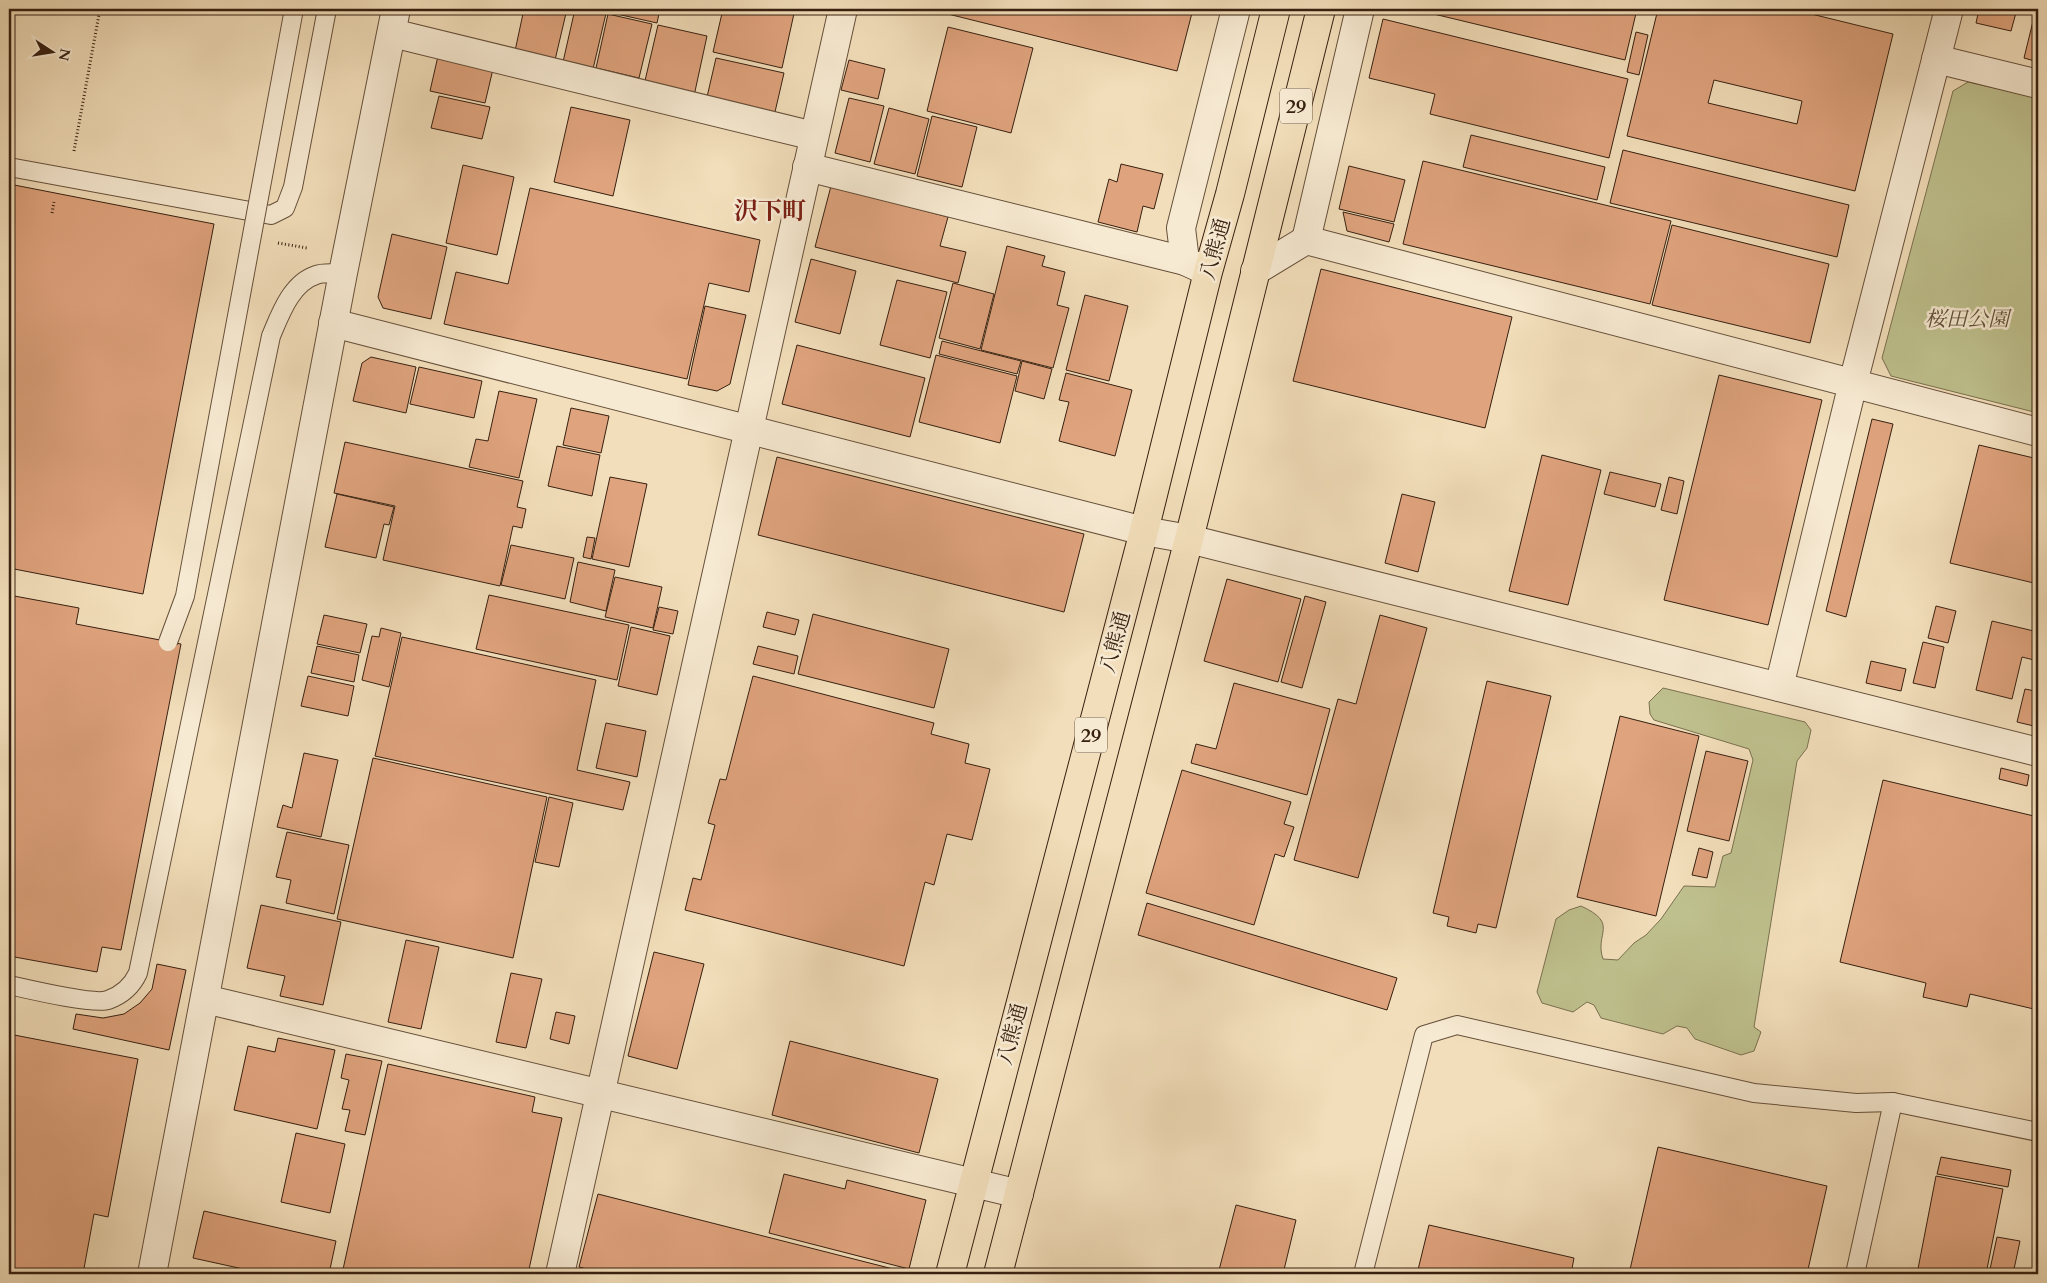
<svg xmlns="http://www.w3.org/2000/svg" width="2047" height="1283" font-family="Cardo,'Noto Serif JP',serif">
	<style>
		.green { fill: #bec08d; stroke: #7a704f }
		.building { fill: #dfa37d; stroke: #372011; fill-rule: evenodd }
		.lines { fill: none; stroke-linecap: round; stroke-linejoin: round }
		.lane-casing { stroke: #66503b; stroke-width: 20 }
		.street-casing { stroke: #66503b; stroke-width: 30 }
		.primary-casing { stroke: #372011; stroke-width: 30 }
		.path { stroke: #372011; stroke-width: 3; stroke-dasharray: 1 2.5; stroke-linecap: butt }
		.lane { stroke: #f7ead2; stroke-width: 18 }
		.street { stroke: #f7ead2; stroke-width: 28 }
		.primary { stroke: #f2deba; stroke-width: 28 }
		.lane-bridge-casing { stroke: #66503b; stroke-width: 20; stroke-linecap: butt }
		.lane-bridge { stroke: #f7ead2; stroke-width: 18 }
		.labels { text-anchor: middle; stroke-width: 5; stroke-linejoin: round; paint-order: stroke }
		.shield { fill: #f7ead2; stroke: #715d4b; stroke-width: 1 }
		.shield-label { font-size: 20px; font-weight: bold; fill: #372011 }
		.street-label { font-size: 21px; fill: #372011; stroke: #f7ead2 }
		.park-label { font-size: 21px; font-style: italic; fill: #605036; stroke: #f7ead2 }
		.quarter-label { font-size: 24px; font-weight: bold; fill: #7a1f14; stroke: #f7ead2 }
	</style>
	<rect width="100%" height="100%" fill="#f2deba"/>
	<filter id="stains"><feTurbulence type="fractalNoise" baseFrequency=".004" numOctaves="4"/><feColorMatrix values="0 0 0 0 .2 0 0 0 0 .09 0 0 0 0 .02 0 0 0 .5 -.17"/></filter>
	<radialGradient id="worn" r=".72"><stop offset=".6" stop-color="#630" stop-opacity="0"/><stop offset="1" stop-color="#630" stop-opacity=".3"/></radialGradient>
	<!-- green -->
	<g class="green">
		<path d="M1968,82L2038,98V413L1891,376L1882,358L1953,91Z"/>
		<path d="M1663,688L1805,722L1811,730L1807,748L1797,761L1754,1027L1761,1032L1754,1051L1741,1055L1695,1039L1687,1028L1677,1026L1663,1034L1601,1018L1594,1005L1587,1002L1573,1012L1542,1003L1537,992L1556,919L1569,910L1581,906C1620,924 1594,933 1603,959L1618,960L1634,943L1646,935L1661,919L1684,886L1715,887L1723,856L1731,853L1753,760L1749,749L1654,720L1650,714L1649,702Z"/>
	</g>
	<!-- building -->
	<g class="building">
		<path d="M524,9L539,11V9H567L555,60L515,51Z"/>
		<path d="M575,9H607L593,69L563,62Z"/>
		<path d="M608,9H660L657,23L608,12Z"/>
		<path d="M723,9H795L782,68L713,52Z"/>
		<path d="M949,9H1193L1177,71L948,14Z"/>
		<path d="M1413,9H1637L1625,60Z"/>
		<path d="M1658,9H1791L1893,34L1855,191L1627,136ZM1714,80L1802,101L1797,124L1708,103Z"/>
		<path d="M1979,9H2017L2011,31L1976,23Z"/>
		<path d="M2036,9H2038V62L2024,58Z"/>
		<path d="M608,14L652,24L639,78L596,68Z"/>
		<path d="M1383,19L1628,79L1609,158L1430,114L1435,94L1369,78Z"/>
		<path d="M658,25L707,36L694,96L644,85Z"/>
		<path d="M948,27L1033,48L1011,133L927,111Z"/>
		<path d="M1636,32L1648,35L1639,75L1627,72Z"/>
		<path d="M438,56L493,69L485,103L430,91Z"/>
		<path d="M716,58L784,73L775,112L707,97Z"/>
		<path d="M849,60L885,69L878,99L841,90Z"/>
		<path d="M439,96L490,107L482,139L431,128Z"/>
		<path d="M849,98L884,106L870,162L835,153Z"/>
		<path d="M571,107L630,120L613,196L554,182Z"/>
		<path d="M889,108L929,119L915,174L874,164Z"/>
		<path d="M932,116L977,127L962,187L917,176Z"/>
		<path d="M1471,135L1605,167L1597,200L1463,167Z"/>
		<path d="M1623,150L1849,205L1837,257L1610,203Z"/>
		<path d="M1423,161L1671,221L1650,304L1403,244Z"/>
		<path d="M1121,164L1163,174L1154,209L1143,206L1137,232L1098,222L1109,179L1117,182Z"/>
		<path d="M463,165L514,177L497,255L446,243Z"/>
		<path d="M1349,166L1405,180L1394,222L1339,209Z"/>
		<path d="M9,184L214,224L143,594L9,568Z"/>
		<path d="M831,186L948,217L940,246L966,252L958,283L815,247Z"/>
		<path d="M530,188L760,240L749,292L709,283L687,379L444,324L456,272L508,284Z"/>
		<path d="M1343,212L1394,224L1389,242L1347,231Z"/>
		<path d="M1672,225L1829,264L1810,343L1652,305Z"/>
		<path d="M392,234L447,247L431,319L383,308L378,297Z"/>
		<path d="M1007,246L1045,256L1042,266L1065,272L1057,305L1069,308L1053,368L981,350Z"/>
		<path d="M811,259L856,271L840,334L795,322Z"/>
		<path d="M1321,269L1512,317L1485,428L1293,381Z"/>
		<path d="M897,280L947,292L930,358L880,345Z"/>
		<path d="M953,283L994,294L980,349L939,338Z"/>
		<path d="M1085,295L1128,306L1109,381L1066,370Z"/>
		<path d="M705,306L746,315L730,384L717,391L688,385Z"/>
		<path d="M942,341L1021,361L1017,374L939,354Z"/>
		<path d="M797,345L925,378L910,437L782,404Z"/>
		<path d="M936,355L1017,376L1000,443L919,422Z"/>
		<path d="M371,357L416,367L406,413L353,401L362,363Z"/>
		<path d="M1022,361L1052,369L1044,399L1015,391Z"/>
		<path d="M419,367L482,381L474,418L410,404Z"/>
		<path d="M1066,373L1132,390L1115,456L1059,441L1069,402L1059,400Z"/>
		<path d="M1719,375L1822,400L1768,625L1664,600Z"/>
		<path d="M499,391L537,399L519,478L469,467L476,439L488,441Z"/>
		<path d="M571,408L609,416L601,453L563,445Z"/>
		<path d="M1872,419L1893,424L1846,617L1826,611Z"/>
		<path d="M345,442L523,481L517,507L526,509L522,528L513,526L500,586L383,560L395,506L334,493Z"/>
		<path d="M1979,445L2038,459V584L1950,563Z"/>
		<path d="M557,446L600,455L592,496L548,486Z"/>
		<path d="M1542,455L1601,470L1568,605L1509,591Z"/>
		<path d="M777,457L1084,534L1064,612L758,535Z"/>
		<path d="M1610,472L1661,484L1655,507L1604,494Z"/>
		<path d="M610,477L647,484L629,567L592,559Z"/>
		<path d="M1669,477L1684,481L1677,514L1661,510Z"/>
		<path d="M337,494L394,507L389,525L384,524L376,558L325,547Z"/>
		<path d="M1402,494L1435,502L1418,572L1385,563Z"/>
		<path d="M587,537L595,538L591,559L583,557Z"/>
		<path d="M511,545L574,558L565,599L501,585Z"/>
		<path d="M578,562L615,570L606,611L570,602Z"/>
		<path d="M615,577L662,587L653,628L605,617Z"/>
		<path d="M1227,579L1301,599L1278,682L1204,661Z"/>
		<path d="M9,595L79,608L76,624L181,644L121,950L102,947L97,972L9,956Z"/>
		<path d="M489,595L629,625L617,680L476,649Z"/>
		<path d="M1305,596L1326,602L1302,688L1281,682Z"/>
		<path d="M1936,606L1956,611L1948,643L1928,638Z"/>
		<path d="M659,607L678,611L673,634L653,630Z"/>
		<path d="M767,612L799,620L795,635L763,627Z"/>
		<path d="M813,614L949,649L934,708L798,674Z"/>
		<path d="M324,615L367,624L360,653L317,644Z"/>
		<path d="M1380,615L1427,628L1358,878L1294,860L1338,699L1356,704Z"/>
		<path d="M1992,621L2038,632V661L2022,657L2012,699L1976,690Z"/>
		<path d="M631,627L670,636L657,695L618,686Z"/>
		<path d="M381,628L401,633L389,687L362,680L372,636L379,637Z"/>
		<path d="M402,637L596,680L577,770L630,782L623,810L375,756Z"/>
		<path d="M1923,642L1944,647L1935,688L1913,683Z"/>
		<path d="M317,646L359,655L354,682L311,673Z"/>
		<path d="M758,646L798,656L794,674L753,664Z"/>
		<path d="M1871,661L1906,669L1901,691L1866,683Z"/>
		<path d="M308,676L354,686L348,716L301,706Z"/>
		<path d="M753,676L934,723L931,734L969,744L965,763L990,769L972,840L947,834L934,885L925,882L904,966L685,910L693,878L701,880L715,825L708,823L720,779L726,780Z"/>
		<path d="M2038,679V727L2017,722L2025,689L2035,691Z"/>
		<path d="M1487,681L1551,696L1496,928L1478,924L1476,933L1447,926L1449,917L1433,913Z"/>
		<path d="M1234,683L1330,709L1307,795L1191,763L1196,744L1216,749Z"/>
		<path d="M1620,716L1699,736L1656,916L1577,897Z"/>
		<path d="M606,723L646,731L637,777L596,768Z"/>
		<path d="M1706,751L1748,761L1729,841L1687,831Z"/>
		<path d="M304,753L338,760L321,837L277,827L283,805L292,808Z"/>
		<path d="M373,758L547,797L513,958L337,919Z"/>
		<path d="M2001,768L2029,775L2027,786L1999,779Z"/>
		<path d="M1182,770L1291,802L1284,824L1294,827L1284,857L1275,854L1254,925L1146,893Z"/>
		<path d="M1883,780L2038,817V1010L1970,994L1967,1007L1923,997L1926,983L1840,962Z"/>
		<path d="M549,797L573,803L559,867L535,862Z"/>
		<path d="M287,832L349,845L334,914L286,903L291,880L276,877Z"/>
		<path d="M1699,848L1713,852L1707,878L1692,875Z"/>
		<path d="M1147,903L1397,978L1387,1010L1138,935Z"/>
		<path d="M261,905L341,922L323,1005L280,996L285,976L247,968Z"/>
		<path d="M406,940L439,947L421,1029L388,1022Z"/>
		<path d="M654,952L704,964L677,1069L628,1056Z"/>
		<path d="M157,964L186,970L169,1050L73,1029L76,1014L103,1018L124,1014L140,1003L152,989Z"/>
		<path d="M511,973L542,979L526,1048L496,1042Z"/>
		<path d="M556,1012L575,1016L569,1044L550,1039Z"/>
		<path d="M9,1034L138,1059L108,1217L94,1214L83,1274H9Z"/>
		<path d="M278,1038L335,1050L317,1129L234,1110L248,1046L275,1052Z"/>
		<path d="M790,1041L938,1079L919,1153L772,1115Z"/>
		<path d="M346,1054L382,1061L365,1135L345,1131L350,1110L342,1109L349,1080L341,1078Z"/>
		<path d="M388,1064L535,1097L532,1112L562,1118L528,1274H342Z"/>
		<path d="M296,1133L345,1144L330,1213L281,1202Z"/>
		<path d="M1658,1147L1827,1186L1807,1274H1629Z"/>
		<path d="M1941,1157L2011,1170L2008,1187L1937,1174Z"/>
		<path d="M784,1174L845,1189L847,1180L926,1200L909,1269L769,1233Z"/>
		<path d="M1936,1176L2003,1189L1986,1274H1917Z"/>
		<path d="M598,1194L901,1271V1274H607L579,1267Z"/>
		<path d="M1236,1205L1296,1220L1283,1274H1218Z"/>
		<path d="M204,1211L336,1241L329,1274H266L193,1258Z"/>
		<path d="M1429,1225L1574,1258L1571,1274H1417Z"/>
		<path d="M1997,1237L2020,1241L2013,1274H1989Z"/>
	</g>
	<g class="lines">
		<!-- lane casing -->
		<g class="lane-casing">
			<g id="lane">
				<path d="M9,167L271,215L285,208L293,187L327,9"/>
				<path d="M9,985C27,989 94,1005 108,1000C122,995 132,986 138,973L271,336C280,315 291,283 316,275C323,272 335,274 343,273"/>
				<path d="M1363,1274L1424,1035L1457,1025L1754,1093L1856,1103L1893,1102L2038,1132"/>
				<path d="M1855,1274L1893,1102"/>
			</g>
		</g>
		<!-- street casing -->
		<g class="street-casing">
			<g id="street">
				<path d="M392,33L814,136"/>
				<path d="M1936,59L2038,84"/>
				<path d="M807,167L1185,261"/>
				<path d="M1306,240L1360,9"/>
				<path d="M1200,268L1185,261L1181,228L1236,9"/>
				<path d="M1255,271L1306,240L2038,432"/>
				<path d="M333,323L1144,531L1189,539L2038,752"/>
				<path d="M1779,687L1853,383L1949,9"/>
				<path d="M205,999L1019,1194"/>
				<path d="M152,1274L343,273L396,9"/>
				<path d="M560,1274L843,9"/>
			</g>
		</g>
		<!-- primary casing -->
		<g class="primary-casing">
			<g id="primary">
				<path d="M950,1274L1144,531L1208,272L1230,194L1276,9"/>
				<path d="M998,1274L1189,539L1321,9"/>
			</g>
		</g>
		<!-- path -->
		<g class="path">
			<path d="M74,151L100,9"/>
			<path d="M52,213L54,202"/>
			<path d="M278,243L307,248"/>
		</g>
		<!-- lane -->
		<use href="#lane" class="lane"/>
		<!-- street -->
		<use href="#street" class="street"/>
		<!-- primary -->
		<use href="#primary" class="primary"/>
		<!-- lane-bridge casing -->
		<g class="lane-bridge-casing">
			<path id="lane-bridge" d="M168,642L185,596L294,9"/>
		</g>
		<!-- lane-bridge -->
		<use href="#lane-bridge" class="lane-bridge"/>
	</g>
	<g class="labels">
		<!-- shield labels -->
		<g class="shield">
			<rect x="1280" y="88.5" width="32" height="35" rx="4"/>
			<rect x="1075" y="717.5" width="32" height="35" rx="4"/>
		</g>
		<g class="shield-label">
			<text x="1296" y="113">29</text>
			<text x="1091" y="742">29</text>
		</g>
		<!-- street labels -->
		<g class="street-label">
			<text transform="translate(1215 249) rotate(-75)" y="7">八熊通</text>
			<text transform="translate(1115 642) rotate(-75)" y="7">八熊通</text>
			<text transform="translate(1012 1034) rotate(-75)" y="7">八熊通</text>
		</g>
		<!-- park labels -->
		<g class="park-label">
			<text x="1967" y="326">桜田公園</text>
		</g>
		<!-- quarter labels -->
		<g class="quarter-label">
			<text x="770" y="219">沢下町</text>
		</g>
	</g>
	<!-- margin -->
	<rect width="2047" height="1283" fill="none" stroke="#f2deba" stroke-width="30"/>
	<rect x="10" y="10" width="2027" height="1263" fill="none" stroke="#372011" stroke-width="2.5"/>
	<rect x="15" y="15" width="2017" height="1253" fill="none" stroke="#372011"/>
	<!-- north arrow -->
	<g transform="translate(52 52) rotate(102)" stroke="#f7ead2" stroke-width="4" paint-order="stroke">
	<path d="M0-4L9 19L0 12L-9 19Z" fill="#372011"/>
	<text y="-8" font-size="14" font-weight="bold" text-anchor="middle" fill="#372011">N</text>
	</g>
	<rect width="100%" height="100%" filter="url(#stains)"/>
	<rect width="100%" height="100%" fill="url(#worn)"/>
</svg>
